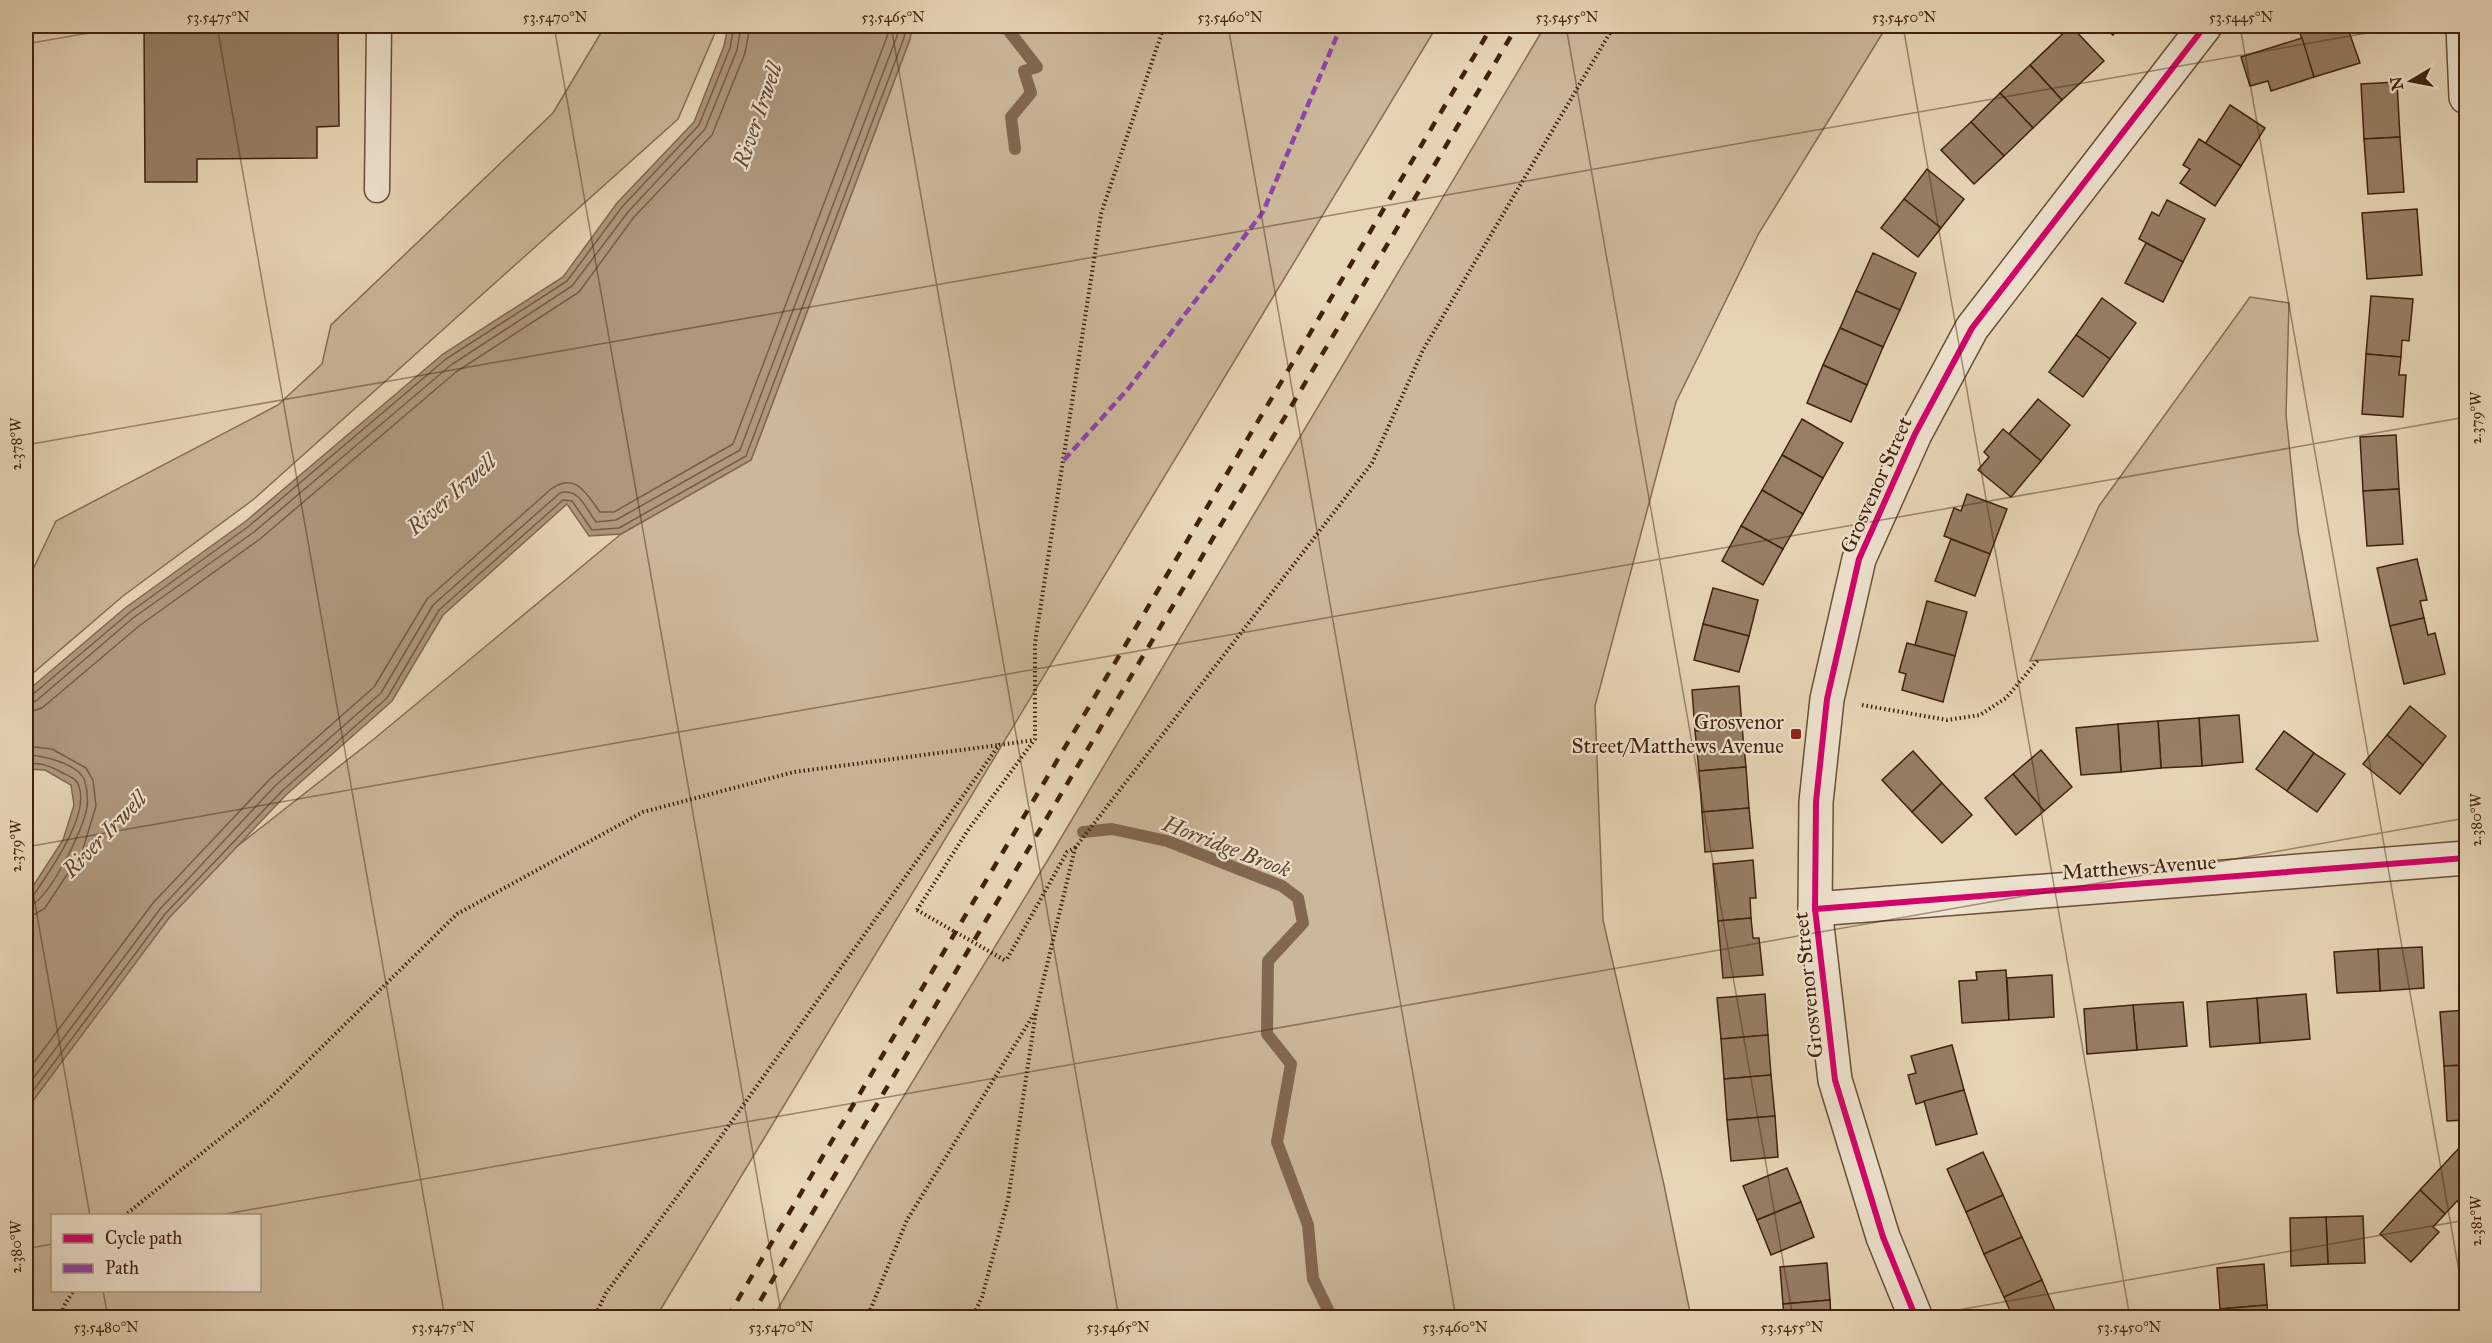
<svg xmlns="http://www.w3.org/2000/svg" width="2492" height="1343" font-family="'IM FELL Great Primer',serif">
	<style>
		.green { fill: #cbb799; stroke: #866c53; stroke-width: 1.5; fill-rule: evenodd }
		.water { fill: #ae987d; stroke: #826850; stroke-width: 1.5 }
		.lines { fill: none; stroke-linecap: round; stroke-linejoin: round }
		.shore { stroke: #775c45; stroke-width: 1.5 }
		.stream { stroke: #826850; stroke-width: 12 }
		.building { fill: #977f65; stroke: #40210d; stroke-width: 1.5 }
		.lane-casing { stroke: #6a4e37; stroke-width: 27 }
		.street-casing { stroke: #6a4e37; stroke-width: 36 }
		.path { stroke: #40210d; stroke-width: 4; stroke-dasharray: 1.5 3; stroke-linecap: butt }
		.lane { stroke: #efe4d0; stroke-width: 24 }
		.street { stroke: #efe4d0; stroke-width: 33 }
		.rail { stroke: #40210d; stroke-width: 4.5; stroke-dasharray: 10 10; stroke-linecap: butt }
		.path-bridge { stroke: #40210d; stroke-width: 4; stroke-dasharray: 1.5 3; stroke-linecap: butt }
		.quiet { stroke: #8e44ad; stroke-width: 4.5; stroke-dasharray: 9 4.5; stroke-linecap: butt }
		.cycleway-casing { stroke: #efe4d0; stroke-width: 10 }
		.cycleway { stroke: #d6006c; stroke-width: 6 }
		.ticks { fill: none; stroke: #40210d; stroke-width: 1.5; stroke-opacity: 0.45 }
		.poi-dot { fill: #8f2418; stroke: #efe4d0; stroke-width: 2 }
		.labels { text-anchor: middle; stroke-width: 4.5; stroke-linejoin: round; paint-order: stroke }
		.street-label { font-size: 21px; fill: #40210d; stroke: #efe4d0 }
		.poi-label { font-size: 21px; fill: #40210d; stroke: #efe4d0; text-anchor: end }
		.water-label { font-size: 22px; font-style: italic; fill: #61452f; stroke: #efe4d0 }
		.neatline { fill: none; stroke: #40210d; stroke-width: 2 }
		.ticks-label { font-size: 15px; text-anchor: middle; fill: #40210d }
	</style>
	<rect width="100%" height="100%" fill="#e7d6b6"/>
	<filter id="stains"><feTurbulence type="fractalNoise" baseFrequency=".00333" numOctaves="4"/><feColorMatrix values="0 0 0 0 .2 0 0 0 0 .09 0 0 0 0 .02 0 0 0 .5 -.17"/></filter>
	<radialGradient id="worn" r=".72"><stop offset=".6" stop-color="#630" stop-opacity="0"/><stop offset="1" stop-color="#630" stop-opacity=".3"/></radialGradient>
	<!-- green -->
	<g class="green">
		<path d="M605,26H718L678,119L254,499L123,596L26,679V584L56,521L278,405L322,364L331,325L553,113Z"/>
		<path d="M912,26H1437L656,1317L26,1318V1096L147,917L374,739L621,534L751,460L910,39ZM52,1216H260V1290H52Z"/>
		<path d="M1545,26H1887L1759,233L1676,402L1595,706L1603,920L1664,1185L1691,1317H773L869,1153L1046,863Z"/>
		<path d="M2250,297L2289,303L2286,415L2298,530L2318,641L2030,661L2099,506Z"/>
	</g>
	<!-- water -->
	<path class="water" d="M728,26H912L910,39L751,460L621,534L589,536L567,504L443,615L392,701L286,795L169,918L26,1110V897L63,840L74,805L71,785L45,770L26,769V692L125,608L246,521L443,354L563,277L617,203L694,122L724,46Z"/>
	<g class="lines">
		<!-- shore -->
		<g class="shore">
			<path d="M26,696L32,695L129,613L249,526L446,359L567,281L622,207L699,125L730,48L734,26"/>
			<path d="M26,704L36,701L133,618L254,532L451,365L572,286L628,212L705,129L737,50L741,26"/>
			<path d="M26,713L42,708L139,626L260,539L456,372L579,292L634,217L712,135L745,53L750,26"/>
			<path d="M26,746L52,749L86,768L93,780L96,806L82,852L45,908L35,914L26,916"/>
			<path d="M26,755C41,755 76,763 84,779C87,786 88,800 87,807C84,829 47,905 26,907"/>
			<path d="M26,763C40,763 49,765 61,772C66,775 74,777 77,782C94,811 49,872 33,896L26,899"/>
			<path d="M26,1073L153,903L270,779L374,687L427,599L551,489C576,471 587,495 600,512H614L733,444L888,34L890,26"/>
			<path d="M26,1088L160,909L276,785L381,693L433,605L560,493C579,487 586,509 596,522L616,520L740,450L897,36L899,26"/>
			<path d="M26,1100L165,914L282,791L387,698L439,610L563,500L572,501L592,530L619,528L746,456L904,38L906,26"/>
		</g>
		<!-- stream -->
		<g class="stream">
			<path d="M923,26L937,28L944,26"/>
			<path d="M1005,26L1037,67L1024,71L1031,93L1011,117L1015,149"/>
			<path d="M1083,832L1112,829L1167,841L1282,886L1298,898L1303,923L1268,961L1267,1034L1291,1064L1277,1142L1308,1225L1313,1279L1332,1318"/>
		</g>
	</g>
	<!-- building -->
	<g class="building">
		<path d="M144,26H338L339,126L317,127V158L197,159V182H145Z"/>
		<path d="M2071,26L2104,61L2062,100L2030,65Z"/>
		<path d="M2101,26H2121L2113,35Z"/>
		<path d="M2312,26H2329L2330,28L2347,26L2360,63L2314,77L2299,30Z"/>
		<path d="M2302,38L2314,77L2271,91L2268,81L2250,86L2241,57Z"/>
		<path d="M2030,65L2062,100L2033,128L2000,93Z"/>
		<path d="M2397,82L2400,137L2364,139L2361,84Z"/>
		<path d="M2000,93L2033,128L2004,156L1971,122Z"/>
		<path d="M2230,105L2265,128L2241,166L2205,144Z"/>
		<path d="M1971,122L2004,156L1974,184L1941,150Z"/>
		<path d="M2400,137L2404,192L2368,194L2364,139Z"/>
		<path d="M2199,139L2241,166L2215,206L2180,183L2190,169L2183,165Z"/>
		<path d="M1927,169L1964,199L1941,228L1904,199Z"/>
		<path d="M1904,199L1941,228L1918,257L1881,228Z"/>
		<path d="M2167,200L2205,219L2183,262L2139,239L2152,212L2159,216Z"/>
		<path d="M2417,209L2422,275L2367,279L2362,213Z"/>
		<path d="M2146,243L2183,262L2163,302L2125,283Z"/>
		<path d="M1873,253L1916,273L1900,310L1856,291Z"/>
		<path d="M1856,291L1900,310L1883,347L1840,328Z"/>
		<path d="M2371,296L2413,299L2409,341L2402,340L2401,357L2366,354Z"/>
		<path d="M2102,298L2136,323L2110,359L2076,335Z"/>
		<path d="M1840,328L1883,347L1867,385L1823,365Z"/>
		<path d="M2076,335L2110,359L2083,397L2049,372Z"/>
		<path d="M2366,354L2401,357L2399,375H2406L2403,417L2362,414Z"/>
		<path d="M1823,365L1867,385L1851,422L1807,403Z"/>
		<path d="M2038,399L2070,425L2041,461L2009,434Z"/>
		<path d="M1802,419L1843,443L1823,478L1782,455Z"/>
		<path d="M2003,429L2041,461L2011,497L1978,470L1989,457L1984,452Z"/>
		<path d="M2396,435L2399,489L2363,491L2360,437Z"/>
		<path d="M1782,455L1823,478L1803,514L1762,490Z"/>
		<path d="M2399,489L2403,544L2367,546L2363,491Z"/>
		<path d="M1762,490L1803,514L1783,549L1741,526Z"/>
		<path d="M1967,494L2007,509L1990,554L1944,536L1954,508L1961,511Z"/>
		<path d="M1741,526L1783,549L1763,585L1722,561Z"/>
		<path d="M1951,539L1990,554L1975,596L1935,581Z"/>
		<path d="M2417,559L2427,600L2420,601L2424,618L2390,626L2377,568Z"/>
		<path d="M1713,588L1758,600L1749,636L1703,624Z"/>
		<path d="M1927,601L1967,612L1955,656L1915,645Z"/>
		<path d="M2424,618L2428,635L2435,633L2445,674L2404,684L2390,626Z"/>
		<path d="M1703,624L1749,636L1739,672L1694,660Z"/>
		<path d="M1907,643L1955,656L1943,702L1902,690L1906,674L1899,672Z"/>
		<path d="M1739,686L1742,727L1695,731L1692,690Z"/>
		<path d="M2410,706L2446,736L2423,765L2387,735Z"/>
		<path d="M2239,715L2243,762L2202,766L2199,718Z"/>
		<path d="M2199,718L2202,766L2161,768L2158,721Z"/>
		<path d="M2158,721L2161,768L2121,772L2118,724Z"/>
		<path d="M2118,724L2121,772L2081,775L2076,728Z"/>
		<path d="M1742,727L1746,767L1699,771L1695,731Z"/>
		<path d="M2284,731L2314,753L2287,791L2256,769Z"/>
		<path d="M2387,735L2423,765L2400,794L2363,764Z"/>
		<path d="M2041,750L2072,787L2044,811L2013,774Z"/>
		<path d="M1913,751L1942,783L1912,812L1882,780Z"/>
		<path d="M2314,753L2345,774L2317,812L2287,791Z"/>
		<path d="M1746,767L1749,808L1702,812L1699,771Z"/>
		<path d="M2013,774L2044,811L2016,835L1985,798Z"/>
		<path d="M1942,783L1972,815L1942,843L1912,812Z"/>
		<path d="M1749,808L1753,848L1705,852L1702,812Z"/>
		<path d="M1753,860L1756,898H1750L1751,918L1718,921L1713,864Z"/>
		<path d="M1751,918L1753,938H1759L1763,975L1723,978L1718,921Z"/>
		<path d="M2422,947L2424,988L2380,991L2378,949Z"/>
		<path d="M2378,949L2380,991L2337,993L2334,952Z"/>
		<path d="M2006,970L2009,1020L1962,1023L1959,981L1977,980L1976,972Z"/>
		<path d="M2052,975L2054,1017L2009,1020L2007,978Z"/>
		<path d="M1765,994L1768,1035L1721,1039L1717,998Z"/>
		<path d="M2306,994L2310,1039L2260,1043L2257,998Z"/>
		<path d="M2257,998L2260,1043L2210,1047L2207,1002Z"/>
		<path d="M2183,1002L2187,1046L2137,1050L2133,1005Z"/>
		<path d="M2133,1005L2137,1050L2087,1054L2084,1009Z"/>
		<path d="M2466,1010V1065L2444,1066L2440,1012Z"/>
		<path d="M1768,1035L1771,1075L1724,1079L1721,1039Z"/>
		<path d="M1952,1045L1964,1090L1916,1104L1908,1075L1916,1073L1911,1056Z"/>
		<path d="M2466,1065V1120L2447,1121L2444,1066Z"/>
		<path d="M1771,1075L1775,1116L1727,1120L1724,1079Z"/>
		<path d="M1964,1090L1977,1134L1936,1145L1924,1101Z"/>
		<path d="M1775,1116L1778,1157L1731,1161L1727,1120Z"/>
		<path d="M2460,1147L2466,1153V1202L2463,1206L2457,1201L2445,1214L2420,1190Z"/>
		<path d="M1983,1152L2003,1195L1966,1212L1947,1169Z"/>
		<path d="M1787,1168L1801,1202L1757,1220L1743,1186Z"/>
		<path d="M2420,1190L2445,1214L2433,1227L2439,1232L2411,1262L2380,1234Z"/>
		<path d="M2003,1195L2022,1237L1984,1254L1966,1212Z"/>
		<path d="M1801,1202L1814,1237L1771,1255L1757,1220Z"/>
		<path d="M2363,1216L2365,1263L2328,1264L2326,1217Z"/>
		<path d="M2326,1217L2328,1264L2291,1266L2290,1218Z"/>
		<path d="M2022,1237L2042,1280L2004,1297L1984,1254Z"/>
		<path d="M1827,1263L1830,1300L1783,1304L1780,1267Z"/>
		<path d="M2264,1264L2267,1305L2220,1309L2217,1268Z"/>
		<path d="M2042,1280L2058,1318H2013L2004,1297Z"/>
		<path d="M1830,1300L1831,1318H1784L1783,1304Z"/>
		<path d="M2267,1305L2268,1318H2221L2220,1309Z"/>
	</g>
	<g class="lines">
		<!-- lane casing -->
		<g class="lane-casing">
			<path id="lane" d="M377,190L379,26"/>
		</g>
		<!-- street casing -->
		<g class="street-casing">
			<g id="street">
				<path d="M2463,26L2466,97"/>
				<path d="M1815,909L2466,858"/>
				<path d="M1916,1318L1883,1237L1835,1080L1815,909L1816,802L1827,699L1859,559L1915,434L1972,328L2205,26"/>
			</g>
		</g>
		<!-- path -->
		<g class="path">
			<path d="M1862,705L1947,720L1980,715L2006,698L2038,660"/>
			<path d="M1075,848L1372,463L1423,350L1614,26"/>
			<path d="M917,910L968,830L1035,739V643L1101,214L1164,26"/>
			<path d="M124,1216L269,1099L457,914L643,812L794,772L999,745"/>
			<path d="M60,1318L65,1304L74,1290"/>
			<path d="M594,1318L606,1293L710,1152L999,745L1034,740"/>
			<path d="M867,1318L907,1220L1034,1014"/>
			<path d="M972,1318L982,1297L1008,1200L1036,1011L1075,848L1067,852L1006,961"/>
		</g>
		<!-- lane -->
		<use href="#lane" class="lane"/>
		<!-- street -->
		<use href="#street" class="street"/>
		<!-- rail -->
		<g class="rail">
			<path d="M727,1318L1492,26"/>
			<path d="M750,1318L1517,26"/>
		</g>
		<!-- path-bridge -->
		<path class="path-bridge" d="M917,910L1006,961"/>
		<!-- quiet -->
		<path class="quiet" d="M1064,460L1128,389L1263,212L1341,26"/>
		<!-- cycleway casing -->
		<g class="cycleway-casing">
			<g id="cycleway">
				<path d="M1815,909L2466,858"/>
				<path d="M1916,1318L1883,1237L1835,1080L1815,909L1816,802L1827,699L1859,559L1915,434L1972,328L2205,26"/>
			</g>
		</g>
		<!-- cycleway -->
		<use href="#cycleway" class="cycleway"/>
	</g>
	<!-- ticks -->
	<path class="ticks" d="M217,26L445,1318M554,26L782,1318M891,26L1119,1318M1228,26L1456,1318M1566,26L1793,1318M1903,26L2130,1318M2240,26L2466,1311M26,44L129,26M26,445L2407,26M26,847L2466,417M26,852L90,1216M214,1216L2466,818M26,1249L52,1244M103,1290L108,1318M1913,1318L2466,1220"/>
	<!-- markers -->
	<rect class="poi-dot" x="1790" y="728" width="12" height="12" rx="3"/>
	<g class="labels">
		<!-- street labels -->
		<g class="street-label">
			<text transform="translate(1876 485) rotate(-66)" y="7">Grosvenor Street</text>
			<text transform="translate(2139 867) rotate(-4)" y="7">Matthews Avenue</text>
			<text transform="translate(1808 985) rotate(-96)" y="7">Grosvenor Street</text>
		</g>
		<!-- poi labels -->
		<g class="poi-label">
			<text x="1784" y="729">Grosvenor<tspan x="1784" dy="24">Street/Matthews Avenue</tspan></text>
		</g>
		<!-- water labels -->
		<g class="water-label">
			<text transform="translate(757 115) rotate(-71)" y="8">River Irwell</text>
			<text transform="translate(451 494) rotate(-41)" y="8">River Irwell</text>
			<text transform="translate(104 834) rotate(-46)" y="8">River Irwell</text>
			<text transform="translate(1227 846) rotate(21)" y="8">Horridge Brook</text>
		</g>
	</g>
	<!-- margin -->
	<rect width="2492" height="1343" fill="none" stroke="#e7d6b6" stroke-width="66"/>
	<!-- legend -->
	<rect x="51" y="1214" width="210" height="78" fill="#efe4d0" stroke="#a99682" stroke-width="1.5"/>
	<rect x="63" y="1234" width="30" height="9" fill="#d6006c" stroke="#a99682" stroke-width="1.5"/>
	<text x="105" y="1244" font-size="18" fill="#40210d">Cycle path</text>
	<rect x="63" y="1264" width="30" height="9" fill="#8e44ad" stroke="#a99682" stroke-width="1.5"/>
	<text x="105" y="1274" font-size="18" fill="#40210d">Path</text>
	<!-- north arrow -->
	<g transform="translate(2411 81) rotate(260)" stroke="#efe4d0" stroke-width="4.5" paint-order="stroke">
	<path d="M0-4.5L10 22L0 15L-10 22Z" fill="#40210d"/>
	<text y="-9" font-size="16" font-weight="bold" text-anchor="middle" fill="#40210d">N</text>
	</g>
	<rect x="33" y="33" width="2426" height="1277" class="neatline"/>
	<g class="ticks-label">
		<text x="218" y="22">53.5475°N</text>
		<text x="555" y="22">53.5470°N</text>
		<text x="893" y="22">53.5465°N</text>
		<text x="1230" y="22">53.5460°N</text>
		<text x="1567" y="22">53.5455°N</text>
		<text x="1904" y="22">53.5450°N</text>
		<text x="2241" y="22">53.5445°N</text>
		<text transform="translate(2476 418) rotate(-90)" y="5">2.379°W</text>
		<text transform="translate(16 444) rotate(-90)" y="5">2.378°W</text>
		<text transform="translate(2476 820) rotate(-90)" y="5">2.380°W</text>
		<text transform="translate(16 846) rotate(-90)" y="5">2.379°W</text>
		<text transform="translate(2476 1221) rotate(-90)" y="5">2.381°W</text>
		<text transform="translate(16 1247) rotate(-90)" y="5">2.380°W</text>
		<text x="106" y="1332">53.5480°N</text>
		<text x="443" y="1332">53.5475°N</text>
		<text x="781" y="1332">53.5470°N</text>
		<text x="1118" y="1332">53.5465°N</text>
		<text x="1455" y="1332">53.5460°N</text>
		<text x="1792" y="1332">53.5455°N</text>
		<text x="2129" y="1332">53.5450°N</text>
	</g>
	<rect width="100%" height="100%" filter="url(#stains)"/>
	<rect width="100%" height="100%" fill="url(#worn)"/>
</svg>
